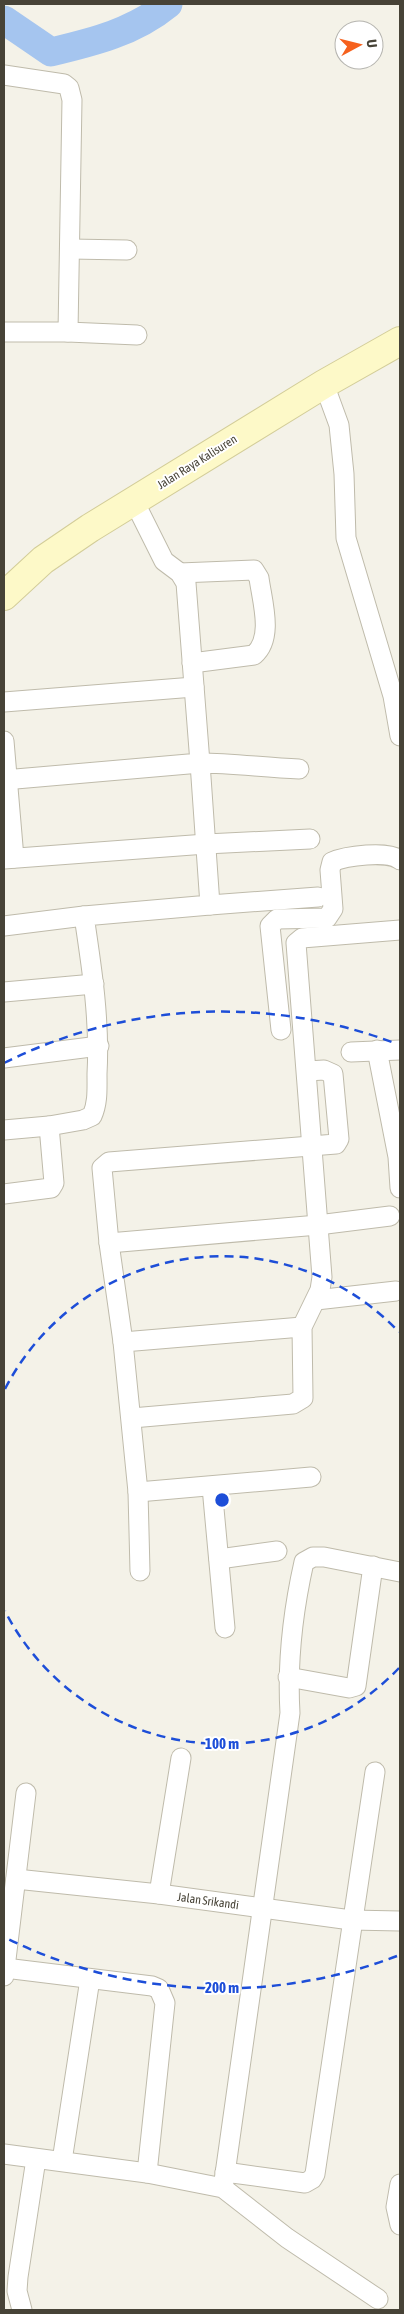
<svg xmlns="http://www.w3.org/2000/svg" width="404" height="2314" font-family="'Asap Condensed',sans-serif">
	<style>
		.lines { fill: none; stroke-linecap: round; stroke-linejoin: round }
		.river { stroke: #a5c5ef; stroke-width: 29 }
		.street-casing { stroke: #bfbbab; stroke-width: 21 }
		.secondary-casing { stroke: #d3cd99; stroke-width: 30 }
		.street { stroke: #fff; stroke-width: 19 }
		.secondary { stroke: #fdf9c8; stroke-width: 28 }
		.ring { fill: none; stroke: #1d4ed8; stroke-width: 2.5; stroke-dasharray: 9 6 }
		.labels { text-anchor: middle; stroke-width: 4; stroke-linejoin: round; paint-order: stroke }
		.street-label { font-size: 12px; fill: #474337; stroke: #fff }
		.centre { fill: #1d4ed8; stroke: #fff; stroke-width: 2.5 }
		.ring-label { font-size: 15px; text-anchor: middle; font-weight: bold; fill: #1d4ed8; stroke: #fff; stroke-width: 4; stroke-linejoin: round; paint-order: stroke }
	</style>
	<rect width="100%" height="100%" fill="#f4f2e8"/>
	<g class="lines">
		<!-- river -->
		<path class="river" d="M4,20L51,52C93,42 134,32 168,4"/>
		<!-- street casing -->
		<g class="street-casing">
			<g id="street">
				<path d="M4,75L64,84L69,88L72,100L68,332L137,335"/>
				<path d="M70,249L127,250"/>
				<path d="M4,332H68"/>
				<path d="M324,384L339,425L344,474L346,538L393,696L400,736"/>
				<path d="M180,573L254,570L259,578C262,601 274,638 254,655L192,663"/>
				<path d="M4,702L194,687"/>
				<path d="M4,741L14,858"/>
				<path d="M4,780L200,763L186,583L180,573L164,561L134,501"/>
				<path d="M4,859L206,844L310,839"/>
				<path d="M210,905L318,897"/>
				<path d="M4,926L84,916"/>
				<path d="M4,992L94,984"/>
				<path d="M281,1030L270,926L277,919L327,918L333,909L330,870L332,862C345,856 388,850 400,860"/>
				<path d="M377,1050L398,1157L400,1188"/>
				<path d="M351,1052L400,1050"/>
				<path d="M4,1058L99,1046"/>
				<path d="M4,1130L49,1126"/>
				<path d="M4,1194L51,1188L54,1183L49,1126L83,1120L92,1116C98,1103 97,1089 97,1074C100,1021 92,969 84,916L210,905L200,763C233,763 266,768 299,769"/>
				<path d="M109,1243L318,1225L390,1216"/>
				<path d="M316,1300L396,1291"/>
				<path d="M123,1342L109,1243L102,1168L109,1162L336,1144L339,1139L333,1074L324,1070L307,1071"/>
				<path d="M132,1418L293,1404L303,1398L302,1327L320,1290L322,1277L296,943L302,938L400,930"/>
				<path d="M212,1487L225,1628"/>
				<path d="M138,1492L311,1477"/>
				<path d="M219,1559L277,1551"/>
				<path d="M140,1571L138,1492L123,1342L302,1327"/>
				<path d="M288,1677L349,1688L356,1686L373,1566"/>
				<path d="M16,1879L159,1894L351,1920L400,1921"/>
				<path d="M159,1894L181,1758"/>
				<path d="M5,1968L152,1986L159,1989L165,2003L147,2173"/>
				<path d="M4,1976L26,1793"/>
				<path d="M4,2154L147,2173L223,2188L287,2238L378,2299"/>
				<path d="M62,2161L90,1979"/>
				<path d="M225,2172L305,2183L312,2179L315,2174L375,1772"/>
				<path d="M400,2184L396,2207L400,2225"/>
				<path d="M223,2188L290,1713C287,1663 293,1611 304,1562L313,1557H324L400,1572"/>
				<path d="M22,2310L17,2291L18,2277L36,2159"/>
			</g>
		</g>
		<!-- secondary casing -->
		<g class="secondary-casing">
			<path id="secondary" d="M4,596L43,560L90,528L324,384L400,341"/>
		</g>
		<!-- street -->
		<use href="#street" class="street"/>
		<!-- secondary -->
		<use href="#secondary" class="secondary"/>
	</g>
	<!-- distance rings -->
	<g class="ring">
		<path d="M399 1668A244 244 0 0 1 5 1611M5 1389A244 244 0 0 1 399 1332"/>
		<path d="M397 1956A488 488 0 0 1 4 1937M4 1063A488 488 0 0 1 397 1044"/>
	</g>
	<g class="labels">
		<!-- street labels -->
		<g class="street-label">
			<text transform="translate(197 462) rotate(-32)" y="4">Jalan Raya Kalisuren</text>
			<text transform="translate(208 1901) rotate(8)" y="4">Jalan Srikandi</text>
		</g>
	</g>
	<circle cx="222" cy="1500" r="8" class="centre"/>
	<g class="ring-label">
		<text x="222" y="1749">100 m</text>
		<text x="222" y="1993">200 m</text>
	</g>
	<!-- border -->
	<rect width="404" height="2314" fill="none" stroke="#474337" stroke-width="10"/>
	<!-- north arrow -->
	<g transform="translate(359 45) rotate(83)"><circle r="24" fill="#ffffff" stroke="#b5b4af"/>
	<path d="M0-4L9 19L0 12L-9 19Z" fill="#f6611d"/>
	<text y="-8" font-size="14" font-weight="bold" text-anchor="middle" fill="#474337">U</text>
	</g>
</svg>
